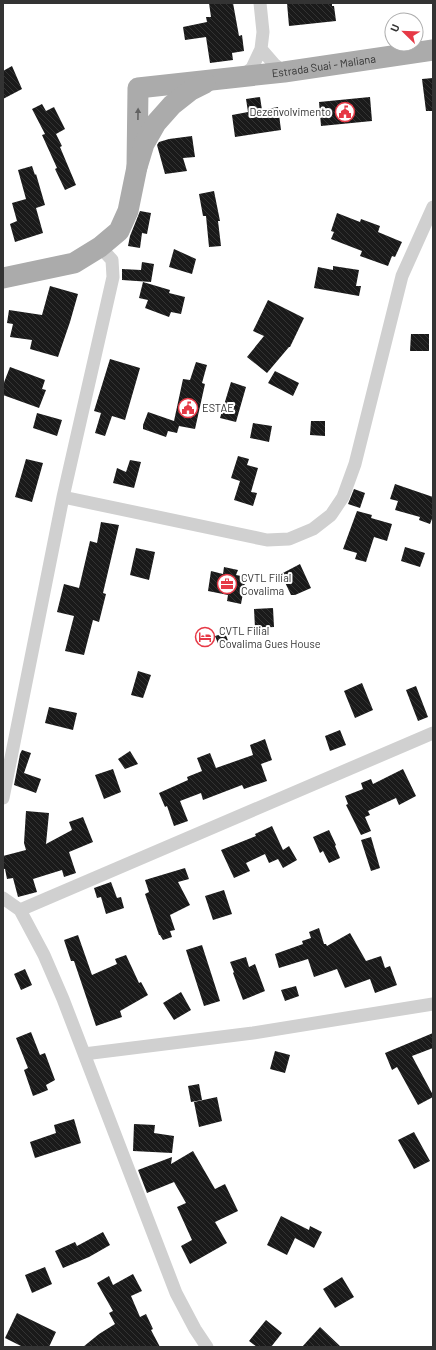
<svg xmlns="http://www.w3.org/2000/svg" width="436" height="1350" font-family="Barlow,sans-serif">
<defs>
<pattern id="building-back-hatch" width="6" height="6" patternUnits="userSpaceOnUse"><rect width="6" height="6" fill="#1a1a1a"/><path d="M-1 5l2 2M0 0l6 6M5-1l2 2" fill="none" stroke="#333"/></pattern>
</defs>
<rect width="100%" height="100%" fill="#fff"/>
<path fill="url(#building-back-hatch)" d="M209 3H233L239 36 242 35 244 51 232 53 233 60 210 63 206 37 185 40 183 27 207 22 206 17H211Z
M287 3H332V6H334L336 21 289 26Z
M12 66 22 89 3 99V71Z
M433 78V111H426L422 79Z
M260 97 262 110 278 107 281 130 235 137 232 115 248 112 246 99Z
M370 97 372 121 321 126 319 102Z
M42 104 46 111 54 107 65 129 56 134 62 146 60 147 76 185 65 190 55 169 57 168 42 135 45 134 32 109Z
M192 136 195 157 183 158 187 171 165 174 157 145 159 142 169 139Z
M32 166 35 175 36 174 45 205 36 208 43 233 15 242 10 224 17 221 12 203 26 199 18 170Z
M214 191 220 221H218L221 246 209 247 206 216H203L199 194Z
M140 211 151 213 147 234 142 233 140 248 128 246 130 236Z
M337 213 360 222 361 219 380 226 378 232 402 242 395 257 392 256 388 266 360 256 362 251 331 239 334 232 331 231Z
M174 249 196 259 192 274 169 267Z
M142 262 154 264 151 282 122 280V269L141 270Z
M333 266 359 270 356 286H361L359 296 314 288 318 267 333 270Z
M143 282 170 290 169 293 185 297 181 314 171 312 169 317 145 308 148 300 139 298Z
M50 286 78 294 70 322 58 357 30 349 32 340 10 337 13 324 7 323 9 310 42 315Z
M268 300 304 318 290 347H289L267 373 247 357 264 336 253 331Z
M411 334H429V351H410Z
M110 359 140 368 125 420 112 416 105 436 95 433 101 413 94 411Z
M196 362 207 365 202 383 205 384 195 429 179 426 177 433 168 431 166 437 143 429V425L148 412 174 421 183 379 190 380Z
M10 367 45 380 42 389 46 390 39 408 3 395V385Z
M275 371 299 383 293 396 268 383Z
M231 382 246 387 236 422 220 418Z
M37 413 62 420 57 436 33 428Z
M311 421H325V436L310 435Z
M253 423 272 426 269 442 250 438Z
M238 456 249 459 247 465 258 468 251 492 257 493 253 506 234 500 240 481 231 478Z
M26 459 43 463 32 502 15 497Z
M130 460 141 462 134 488 113 483 117 468 126 472Z
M395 484 433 497V516L430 524 419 520 420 517 395 510 398 501 390 499Z
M354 489 365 493 360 508 348 504Z
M357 511 372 515 371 518 392 524 387 541 374 537 366 562 355 559 357 553 343 549Z
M101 522 119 525 103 593 106 594 99 622 93 620 84 655 65 651 74 616 57 612 64 584 79 588 90 541 97 543Z
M405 547 425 553 420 567 401 561Z
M136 548 155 552 149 580 130 575Z
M300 564 311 588 295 595H291L281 574Z
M224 567 238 570 236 575 246 577 241 604 227 601 228 595 208 591 211 571 223 574Z
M273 608 274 627 255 628 254 609Z
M225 633 229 643 219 646 215 636Z
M138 671 151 675 143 698 131 695Z
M362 683 373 710 355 718 344 691Z
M416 686 428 717 418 721 406 690Z
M49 707 77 713 73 730 45 723Z
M340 730 346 745 330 751 325 736Z
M265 739 272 760 261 764 267 781 244 789 242 785 203 800 201 793 180 801 188 821 174 826 167 806 165 807 159 793 188 780 187 777 202 771 197 758 210 753 216 768 253 755 250 745Z
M22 750 31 753 24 773 41 779 36 793 14 785 20 754Z
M130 751 138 764 125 769 118 759Z
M113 769 121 792 104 799 95 775Z
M403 769 416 796 399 805 396 798 368 811 370 815 365 817 371 831 361 835 346 805 348 804 345 796 363 789 361 783 371 779 373 784Z
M26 811 49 813 46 844 72 830 69 822 83 817 93 842 69 852 76 873 64 877 62 870 33 879 37 892 18 897 13 878 7 879 5 869H3V856L26 850 24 843Z
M272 826 283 850 289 846 297 860 283 868 278 859 269 863 265 854 246 863 250 871 234 878 221 850 256 836 255 834Z
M329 830 336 845 335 846 340 858 329 863 323 851 320 853 313 837Z
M371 837 380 868 371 871 361 840Z
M185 868 189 879 178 882 190 905 170 915 175 930 170 931 172 937 163 940 160 935H159L145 894 149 892 145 880Z
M111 882 117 898 121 897 124 908 106 914 101 897 97 898 94 888Z
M224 890 232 914 213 920 205 896Z
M319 928 324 944H326L327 946 350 933 366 961 381 956 385 968 390 966 397 985 375 993 370 979 345 988 337 969 314 977 308 959 279 968 275 954 303 944 302 941 311 938 309 932Z
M78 935 92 975 117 964 115 959 126 955 139 983 141 982 148 995 120 1011 122 1017 96 1026 74 961H71L64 940Z
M202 945 220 1001 204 1006 186 950Z
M246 957 249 967 255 964 265 991 243 1000 233 973 234 972 230 962Z
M25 969 32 985 21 990 14 974Z
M296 986 299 996 285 1001 281 990Z
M181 992 191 1010 174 1020 163 1003Z
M31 1032 40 1055 45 1053 55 1080 46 1085 48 1090 33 1096 24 1070 28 1068 16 1038Z
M433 1033V1048L412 1056 433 1095V1097L418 1105 397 1067 392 1070 385 1053Z
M275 1051 290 1055 285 1073 270 1069Z
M199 1084 202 1100 191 1102 188 1086Z
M217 1097 222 1121 199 1127 194 1102Z
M74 1119 81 1143 35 1158 30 1142 56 1133 54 1125Z
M134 1124 155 1125 154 1133 174 1136 172 1153 133 1151Z
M414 1132 430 1161 414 1169 398 1140Z
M193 1151 215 1189 225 1184 238 1211 215 1222 227 1243 190 1264 181 1246 192 1240 177 1207 186 1203 174 1182 147 1193 138 1170 172 1157 171 1164Z
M281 1216 309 1230 310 1226 322 1232 314 1248 295 1238 287 1255 267 1245Z
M103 1232 110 1245 89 1257 63 1268 55 1251 75 1242 77 1246Z
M45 1267 52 1284 32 1293 25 1275Z
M133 1274 142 1291 131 1296 140 1317 146 1314 153 1329 151 1330 160 1347H83L99 1334 115 1324 109 1313 113 1311 97 1283 109 1276 113 1285Z
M342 1277 354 1297 335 1308 323 1289Z
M17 1313 56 1332 49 1347H23L5 1338Z
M266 1320 282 1333 271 1347H257L249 1341Z
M320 1327 341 1347H302Z"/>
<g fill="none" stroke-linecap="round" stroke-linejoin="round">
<path stroke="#d0d0d0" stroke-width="13" d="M261 49 274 64 284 72
M242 76 252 68 261 49 263 32 260 3
M63 497 267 540 289 539 313 529 331 515 343 497 355 464 402 276 433 207
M3 798 63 497 113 277 112 260 100 247
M3 898 20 910 44 955 63 999 176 1293 195 1329 207 1347
M20 910 433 733
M84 1054 253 1033 433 1004"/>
<g stroke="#ababab" stroke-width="21">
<path id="s1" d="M137 167 138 88 284 72 433 50"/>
<path d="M3 278 74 263 100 247 119 231 128 211 137 167 144 144 156 123 172 105 191 90 205 83"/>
</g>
</g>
<defs><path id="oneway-solid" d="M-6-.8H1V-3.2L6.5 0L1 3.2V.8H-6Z"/></defs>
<use fill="#636363" href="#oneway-solid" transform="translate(138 114) rotate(-89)"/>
<defs>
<symbol id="civic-ring" viewBox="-11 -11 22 22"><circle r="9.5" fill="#fff" stroke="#e63946" stroke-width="1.5"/><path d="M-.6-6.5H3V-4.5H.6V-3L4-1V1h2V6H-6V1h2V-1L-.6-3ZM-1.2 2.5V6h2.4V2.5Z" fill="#e63946"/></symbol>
<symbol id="office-ring" viewBox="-11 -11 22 22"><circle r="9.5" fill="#fff" stroke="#e63946" stroke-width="1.5"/><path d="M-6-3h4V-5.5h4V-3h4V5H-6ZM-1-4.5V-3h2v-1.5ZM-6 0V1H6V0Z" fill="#e63946"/></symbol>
<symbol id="hotel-ring" viewBox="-11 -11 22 22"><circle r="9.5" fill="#fff" stroke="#e63946" stroke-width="1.5"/><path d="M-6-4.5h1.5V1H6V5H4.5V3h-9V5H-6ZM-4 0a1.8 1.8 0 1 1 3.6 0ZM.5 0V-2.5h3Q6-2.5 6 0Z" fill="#e63946"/></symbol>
</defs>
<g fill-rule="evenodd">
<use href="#civic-ring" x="334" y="101" width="22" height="22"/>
<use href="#civic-ring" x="177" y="397" width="22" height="22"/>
<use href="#office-ring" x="216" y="573" width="22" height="22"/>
<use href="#hotel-ring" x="194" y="626" width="22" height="22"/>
</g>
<g text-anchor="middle" stroke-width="4" stroke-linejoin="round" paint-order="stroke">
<g font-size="11" fill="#333" stroke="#fff">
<text dy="4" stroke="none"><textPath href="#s1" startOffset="266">Estrada Suai - Maliana</textPath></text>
</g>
<g font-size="11" fill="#333" stroke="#fff" text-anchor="start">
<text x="331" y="116" text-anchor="end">Dezenvolvimento</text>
<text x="202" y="412">ESTAE</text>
<text x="241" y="582">CVTL Filial<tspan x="241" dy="13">Covalima</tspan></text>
<text x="219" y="635">CVTL Filial<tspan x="219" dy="13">Covalima Gues House</tspan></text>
</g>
</g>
<rect width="436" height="1350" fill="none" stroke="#333333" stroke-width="8"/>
<g transform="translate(404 32) rotate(293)"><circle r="19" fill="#ffffff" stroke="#adadad"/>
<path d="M0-3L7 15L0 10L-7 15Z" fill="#e63946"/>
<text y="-6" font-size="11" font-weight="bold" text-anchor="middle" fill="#333333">U</text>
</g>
</svg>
